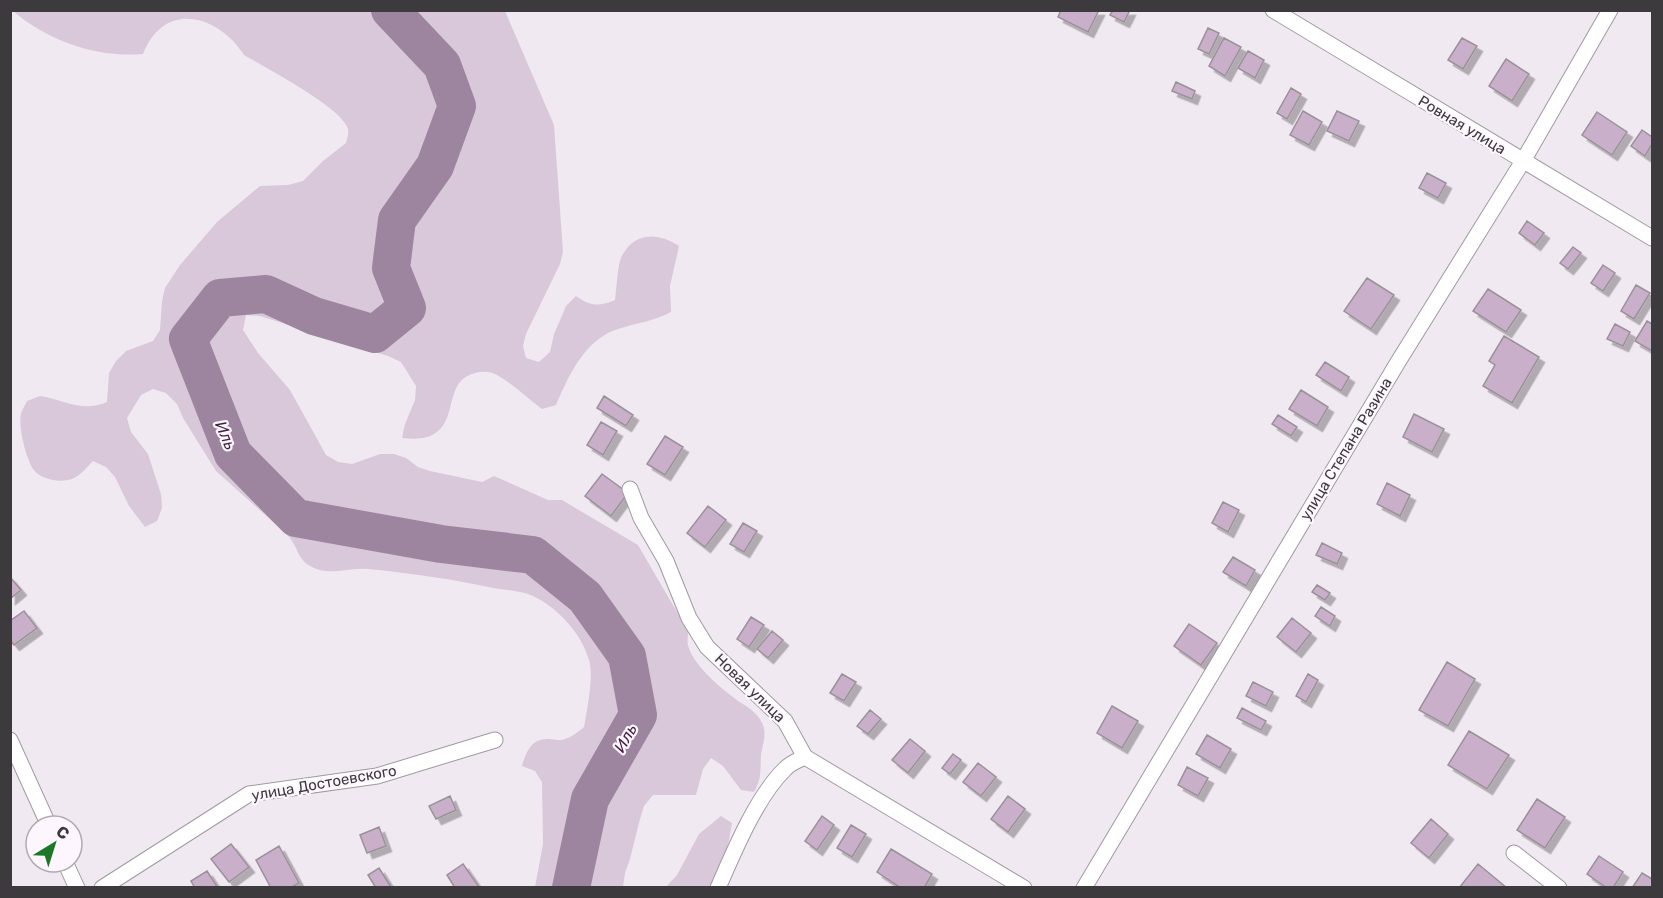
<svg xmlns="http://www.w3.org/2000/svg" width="1663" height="898" font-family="Rubik,sans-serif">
<defs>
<filter id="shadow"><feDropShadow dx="5.5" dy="5.5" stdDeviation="0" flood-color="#0004"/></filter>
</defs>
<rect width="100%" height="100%" fill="#f1e9f1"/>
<path fill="#d9c8da" d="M13 11H505L554 125 563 252 560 264 526 334 523 346 526 358 539 362 550 352 554 334 566 306 576 296C590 306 599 307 615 300 617 288 617 263 623 254 636 231 660 233 679 246L670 286 671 312C655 321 636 323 618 329 585 339 569 375 556 405L542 409C528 399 513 384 497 375 490 371 483 371 475 373 445 380 457 417 437 432 427 440 414 439 402 438L405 424 415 400 416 386 401 362 388 356 260 316 246 315 243 330 258 353 290 390 326 455 338 462 352 464 380 454H394L406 458 418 467 430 471 482 482 494 476 548 500H562L638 545 688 631C688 635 687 641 688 645 692 663 718 686 733 697 744 706 757 710 763 725 767 736 762 745 761 756 760 771 762 778 754 792L741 790 723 766 711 758 703 769 696 795H653L644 806 640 819 630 859 625 873 623 887H535L543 844 542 782 535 771 522 766C526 751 532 738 549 739 552 739 556 740 559 740 568 740 577 733 584 727 587 709 594 677 589 660 581 633 558 608 533 596 522 591 506 590 493 588 451 579 410 573 368 569 348 567 329 577 310 566 299 560 298 550 292 541 290 537 286 534 283 531L216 471 183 418 177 404 166 393 153 389 141 395 127 418 131 432 148 454 161 494 162 508 157 521 145 527 129 506 115 477 106 467 93 461C87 467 80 476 72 479 60 483 41 480 33 469 26 458 18 427 21 414 22 410 25 405 27 401L40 396C65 400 82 413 107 402L109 373 116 361 126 351 153 341 160 330 162 301 165 288 180 265 217 222 260 186 288 185 303 181 323 161 346 143C347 139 349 133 348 129 343 108 264 67 244 55 218 14 164 0 143 54 97 58 48 41 13 11Z
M721 816 732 823 727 851 713 887 665 888 677 875 699 834Z"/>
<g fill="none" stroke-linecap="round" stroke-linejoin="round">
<path stroke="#9e859f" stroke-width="38" d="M390 10 442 65 457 106 435 166 397 220 391 268 407 308 375 334 314 316 266 294 220 298 188 339 233 454 296 518 441 544 533 555 585 597 627 656 638 715 590 799 571 888"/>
</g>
<path fill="#caafcb" stroke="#999299" stroke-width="1.5" filter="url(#shadow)" d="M1061 10H1099L1088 32 1058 17Z
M1113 10H1130L1124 22 1110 15Z
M1208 28 1219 33 1209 54 1198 49Z
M1224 38 1241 47 1225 76 1209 66Z
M1462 38 1477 46 1463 69 1448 60Z
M1248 51 1264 60 1255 78 1238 68Z
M1506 59 1529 74 1512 101 1489 86Z
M1176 82 1195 91 1192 99 1172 91Z
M1291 88 1301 94 1287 119 1277 113Z
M1303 111 1322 122 1309 145 1290 135Z
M1337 111 1359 121 1349 141 1327 131Z
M1597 112 1627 132 1612 155 1582 135Z
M1642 130 1652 137V144L1645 156 1631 146Z
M1427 173 1446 183 1438 198 1419 188Z
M1527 221 1544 233 1535 245 1519 233Z
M1573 247 1581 253 1568 269 1560 263Z
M1603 265 1615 273 1603 291 1591 283Z
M1367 278 1394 295 1371 329 1344 311Z
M1636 285 1650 293 1634 319 1621 311Z
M1488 289 1521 310 1506 332 1473 311Z
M1647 321 1652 324V351L1635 341Z
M1615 324 1630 332 1623 346 1607 339Z
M1504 336 1539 357 1512 403 1483 386 1495 365 1489 361Z
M1325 362 1349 377 1341 391 1316 375Z
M1301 390 1328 407 1317 426 1289 409Z
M604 396 633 415 626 426 597 408Z
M1414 414 1444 429 1432 452 1403 437Z
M1278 415 1297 427 1291 436 1272 424Z
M601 422 617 431 603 455 587 445Z
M665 436 683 447 665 475 647 464Z
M602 474 628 493 611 516 585 496Z
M1387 483 1410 495 1400 516 1377 504Z
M1223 502 1239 510 1228 532 1212 523Z
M708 506 726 520 705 547 687 533Z
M743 523 757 531 744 552 730 544Z
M1322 543 1342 553 1337 564 1316 555Z
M1233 557 1255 570 1246 586 1223 572Z
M10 577 21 590 10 599Z
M1317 585 1330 593 1325 600 1312 592Z
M1321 607 1335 616 1330 626 1315 616Z
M24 611 37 628 14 645 10 640V621Z
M751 617 764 625 749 647 737 639Z
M1292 618 1311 633 1296 652 1277 637Z
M1189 624 1217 643 1201 665 1174 646Z
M772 631 783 640 768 658 757 649Z
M1447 662 1475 679 1448 726 1419 710Z
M842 674 856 682 844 701 830 693Z
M1308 674 1318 680 1306 702 1296 696Z
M1253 682 1273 692 1266 706 1246 696Z
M1112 706 1138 721 1122 748 1097 733Z
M1242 708 1266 721 1261 730 1237 718Z
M870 710 881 719 868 734 857 726Z
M1469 731 1509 755 1487 789 1448 765Z
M1207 735 1231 749 1220 768 1196 754Z
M910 739 925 751 908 773 892 760Z
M953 754 961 760 950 774 942 768Z
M978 763 996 777 981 796 963 782Z
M1187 767 1208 778 1198 796 1178 785Z
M450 796 456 810 436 819 429 806Z
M1008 796 1025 809 1008 832 991 819Z
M1537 799 1565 817 1545 848 1517 830Z
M822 816 834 825 817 850 805 841Z
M1431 819 1448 834 1429 858 1411 843Z
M851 825 866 834 852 857 837 848Z
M379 827 386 846 367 853 360 835Z
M231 844 249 867 229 882 211 859Z
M279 846 299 883 290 888H271L256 860Z
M891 849 932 874 924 888H901L877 872Z
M1599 856 1623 872 1613 888H1607L1587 874Z
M463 864 479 887 455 888 447 875Z
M1478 864 1507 888H1459Z
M379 868 391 887 389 888H376L368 875Z
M207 871 218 888H195L191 881Z
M1642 873 1652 879V888H1632Z"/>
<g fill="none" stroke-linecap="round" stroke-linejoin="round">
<defs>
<path id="street" d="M1273 10 1652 238
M630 489 641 518 666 561 689 618 707 647 785 721 805 757 1024 888
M10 740 49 826
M1514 853 1559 888
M65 862 77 888
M102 888 249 794 377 776 495 740
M718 888C734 851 757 796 785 769 790 763 799 760 805 757
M1084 888 1398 362 1523 161 1610 10"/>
</defs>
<use href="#street" stroke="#a199a1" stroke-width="17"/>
<use href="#street" stroke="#fff" stroke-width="15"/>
</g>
<g text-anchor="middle" stroke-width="4.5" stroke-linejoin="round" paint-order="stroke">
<g font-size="15" fill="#3d3a3d" stroke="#fef6fe">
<text transform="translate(1462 125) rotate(31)" y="5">Ровная улица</text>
<text transform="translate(1346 449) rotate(-59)" y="5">улица Степана Разина</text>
<text transform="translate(750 688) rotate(44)" y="5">Новая улица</text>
<text transform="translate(324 783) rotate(-10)" y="5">улица Достоевского</text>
</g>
<g font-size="16" font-style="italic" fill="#411e43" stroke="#fef6fe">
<text transform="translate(226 435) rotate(67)" y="6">Иль</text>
<text transform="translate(625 738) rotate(-60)" y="6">Иль</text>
</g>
</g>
<rect width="1663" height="898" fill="none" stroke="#3d3a3d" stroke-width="24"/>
<g transform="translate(54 844) rotate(38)"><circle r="28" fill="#fef6fe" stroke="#b1abb1" stroke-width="1.5"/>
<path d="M0-4.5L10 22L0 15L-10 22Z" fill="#1a7827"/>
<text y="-9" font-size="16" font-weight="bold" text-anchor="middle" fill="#3d3a3d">С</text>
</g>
</svg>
